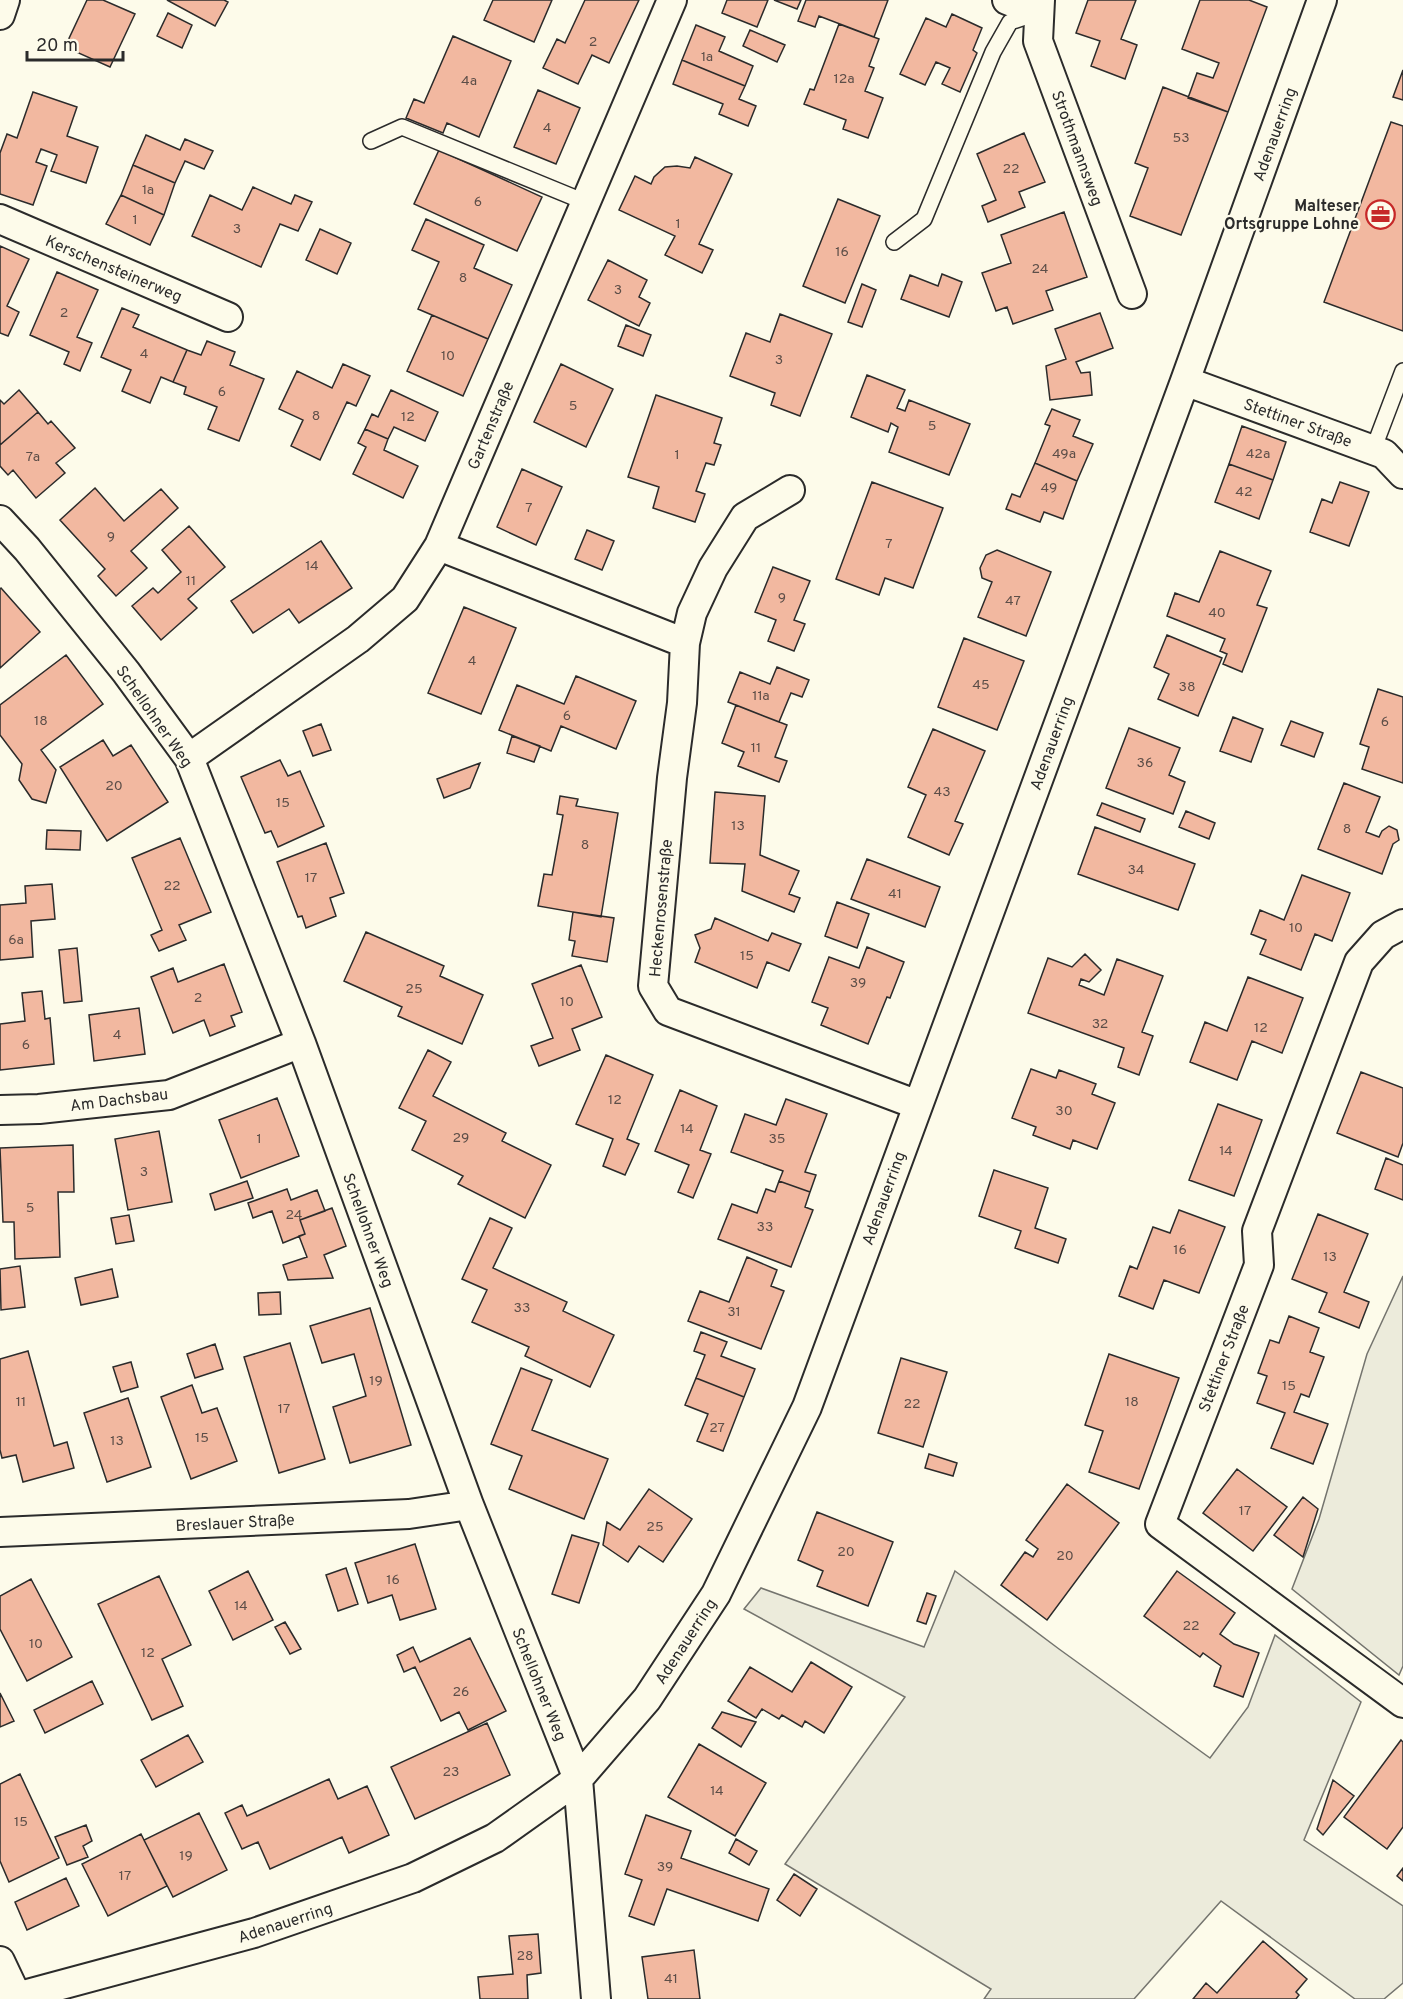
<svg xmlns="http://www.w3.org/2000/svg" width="1403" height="1999" font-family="Overpass,sans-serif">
<rect width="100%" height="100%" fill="#fdfbea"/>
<path fill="#ecebdb" stroke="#74746e" stroke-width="1.5" d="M1403 1276V1666L1399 1675 1292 1589 1319 1519 1367 1354Z
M955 1571 1059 1649 1210 1758 1248 1707 1275 1635 1361 1702 1304 1840 1403 1906V1983L1384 1999H1355L1221 1901 1134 1999H984L991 1989 785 1864 905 1697 744 1609 761 1588 924 1647Z"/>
<path fill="#f2b8a0" stroke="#2b2b2b" stroke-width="1.5" d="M87 0H103L135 14 110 67 65 47Z
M167 0H224L228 2 215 26Z
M493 0H552L534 42 484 20Z
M585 0H639L609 63 592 55 578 84 543 68 557 39 565 43Z
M727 0H768L757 27 722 13Z
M774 0H801L797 9Z
M806 0H888L874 37 819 16 815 27 798 21Z
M1088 0H1136L1121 39 1137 45 1125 79 1091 66 1100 41 1076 33Z
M1200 0H1249L1267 7 1228 112 1188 98 1197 73 1213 78 1219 63 1182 49Z
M168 13 192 25 182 48 157 36Z
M952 14 982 28 973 50 977 53 960 92 942 84 950 68 936 62 925 85 900 74 926 18 946 27Z
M839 24 879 39 869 66 874 68 865 91 883 98 868 138 843 129 846 120 804 104 810 89 814 90Z
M696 25 725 37 719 51 753 66 745 86 682 60Z
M750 30 785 45 777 62 743 46Z
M453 36 511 61 479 137 447 123 443 133 406 118 414 99 424 103Z
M682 60 745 86 739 99 756 106 748 126 719 114 723 104 673 84Z
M1403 70V100L1393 97Z
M1163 87 1228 112 1181 235 1130 216 1148 168 1135 163Z
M538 90 580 108 556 164 514 147Z
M33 92 77 107 67 136 98 147 86 183 51 171 57 155 41 149 36 162 47 166 33 205 0 194V153L7 134 17 138Z
M1391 122 1403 126V331L1324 302Z
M1024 133 1045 182 1019 192 1025 207 988 222 982 206 996 200 977 154Z
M146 135 180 150 185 139 213 151 204 169 185 161 175 183 133 165Z
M439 150 542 197 517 251 414 204Z
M695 157 732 174 699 244 713 250 702 273 665 255 675 236 619 210 635 176 651 184 654 177 665 167 677 166 690 168Z
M133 165 175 183 164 215 121 195Z
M253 187 291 204 295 195 312 202 298 231 280 224 261 267 192 236 210 195 242 210Z
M121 195 164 215 150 245 106 224Z
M838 199 880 216 845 303 803 286Z
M1064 212 1087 277 1046 291 1053 310 1013 324 1007 307 996 311 982 273 1011 263 1001 235Z
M426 219 484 245 474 268 512 285 488 339 418 309 439 262 412 250Z
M320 229 351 243 337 274 306 260Z
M0 246 29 259 7 306 19 312 8 336 0 333Z
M608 260 647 280 639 297 650 303 639 326 588 300Z
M57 272 98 290 77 337 92 343 80 371 64 364 69 352 30 335Z
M942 274 962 282 949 317 901 299 910 275 938 286Z
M862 284 876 290 862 327 848 322Z
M122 308 139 315 133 327 187 350 173 382 161 377 150 403 122 391 131 370 101 357Z
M1100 313 1113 348 1076 362 1081 373 1090 372 1092 395 1050 400 1046 366 1066 359 1055 329Z
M780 314 832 334 800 416 771 405 775 393 730 376 746 333 770 342Z
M432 315 488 339 463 396 407 371Z
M626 325 651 335 643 356 618 346Z
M207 341 235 352 230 365 264 379 239 441 208 429 217 407 184 394 186 387 173 382 187 350 201 355Z
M343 364 370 376 356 406 347 402 320 460 291 446 303 420 279 409 297 371 332 388Z
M561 364 613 389 586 447 534 422Z
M867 375 905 390 897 408 905 411 909 400 970 424 949 475 889 452 898 427 891 423 888 432 851 417Z
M19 390 38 412 0 445V400L4 404Z
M391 390 438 412 425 441 394 427 388 439 365 429 372 414 378 417Z
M656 395 722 418 714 443 721 445 714 465 706 463 696 491 705 494 695 522 653 508 659 487 628 477Z
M1052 409 1080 420 1073 436 1093 444 1077 481 1035 463 1050 426 1045 424Z
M38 412 48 424 51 421 75 448 56 463 65 473 36 498 13 470 8 475 0 466V445Z
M1242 426 1286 442 1273 480 1229 464Z
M365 429 388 439 384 450 418 466 403 498 353 474 366 447 358 443Z
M1035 463 1077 481 1063 519 1044 512 1040 522 1006 509 1012 494 1020 497Z
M1229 464 1273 480 1259 519 1215 502Z
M522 469 562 487 536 545 497 527Z
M872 482 943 508 913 588 885 578 879 595 836 579Z
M1340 482 1369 492 1349 546 1310 532 1322 499 1332 503Z
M95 488 124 521 161 489 178 508 131 551 147 568 116 596 98 576 105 569 60 520Z
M189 526 225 567 188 599 197 608 161 640 132 606 153 588 158 593 181 572 162 550Z
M587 530 614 541 602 570 575 559Z
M321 541 352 588 299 623 289 609 253 633 231 601Z
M997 550 1051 572 1026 636 978 617 992 582 982 578 980 568 986 555Z
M1220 551 1271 571 1257 605 1267 608 1242 672 1223 664 1227 654 1220 651 1225 639 1167 616 1175 593 1199 602Z
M773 567 810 581 794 620 805 624 794 651 768 641 776 620 755 612Z
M1 588 40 632 0 668V589Z
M464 607 516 628 481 714 428 693Z
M1167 635 1222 658 1198 716 1158 699 1169 674 1154 667Z
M964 638 1024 661 997 730 938 707Z
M66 655 103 704 41 750 56 770 46 803 32 799 19 780 22 764 0 735V705Z
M777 667 809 680 802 697 791 693 779 722 728 702 740 672 770 684Z
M576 676 636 701 616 749 561 726 551 751 499 730 517 685 564 704Z
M1378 689 1403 697V783L1362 769 1369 747 1360 744Z
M736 705 787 725 775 757 787 761 779 782 738 766 744 752 722 743Z
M1233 717 1263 729 1251 762 1220 751Z
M1291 721 1323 733 1314 757 1281 745Z
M321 724 331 750 313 756 303 731Z
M1129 728 1180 748 1169 775 1185 782 1173 814 1106 788Z
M933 729 985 751 955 821 963 824 949 855 908 837 926 795 908 787Z
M512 736 540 746 534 762 507 753Z
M103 740 113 756 131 745 168 802 107 841 60 767Z
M280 760 288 776 300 771 324 826 278 847 271 831 265 833 241 777Z
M480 763 470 788 444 798 437 779Z
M1344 783 1380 797 1366 832 1379 837 1382 831 1389 826 1397 830 1399 840 1393 844 1382 874 1318 849Z
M715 792 765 796 760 855 799 871 789 894 800 898 794 912 742 891 745 864 710 863Z
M560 796 578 799 576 806 618 813 601 917 538 906 544 874 552 875 563 815 557 814Z
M1102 803 1145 819 1140 832 1097 815Z
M1186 811 1215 823 1209 839 1179 827Z
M1095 827 1195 864 1178 910 1078 874Z
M47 830 81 831 80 850 46 849Z
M180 838 211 912 179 925 186 940 159 951 151 935 162 930 132 858Z
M326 843 344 893 330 898 336 916 306 928 302 916 298 917 277 862Z
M867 859 940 887 925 927 851 899Z
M1302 875 1350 893 1332 941 1315 934 1301 970 1260 954 1266 940 1251 934 1260 910 1284 920Z
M52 884 55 919 31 921 33 957 0 960V905L26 903 25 886Z
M837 902 869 914 857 948 825 936Z
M573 912 614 918 607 962 572 956 575 941 569 940Z
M715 918 768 941 772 933 801 944 789 971 767 962 757 988 695 962 700 948 695 935 711 929Z
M366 932 444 966 440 976 483 995 462 1044 398 1016 402 1007 344 981Z
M867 947 904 962 890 998 887 997 868 1044 821 1025 828 1008 812 1002 829 957 859 968Z
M77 948 82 1001 64 1003 59 950Z
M1085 954 1101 970 1089 982 1081 979 1079 985 1104 995 1117 959 1163 976 1142 1032 1153 1036 1139 1075 1118 1067 1124 1048 1028 1013 1048 958 1072 967Z
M224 964 242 1012 231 1016 235 1026 210 1036 204 1020 173 1033 151 977 173 968 178 982Z
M581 965 602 1017 572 1029 580 1050 539 1066 531 1046 553 1038 532 984Z
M1248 977 1303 998 1282 1053 1252 1041 1237 1080 1190 1062 1205 1022 1227 1031Z
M42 991 45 1019 50 1018 54 1064 0 1070V1024L25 1021 22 993Z
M139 1008 145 1054 94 1061 89 1015Z
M428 1050 451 1062 433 1096 506 1133 502 1141 551 1165 525 1218 458 1184 463 1176 412 1150 426 1121 399 1108Z
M606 1055 653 1075 627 1139 639 1144 625 1175 603 1166 613 1139 576 1124Z
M1031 1069 1056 1078 1059 1070 1096 1084 1092 1094 1115 1103 1097 1149 1073 1140 1070 1149 1033 1135 1036 1127 1012 1118Z
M1361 1072 1403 1088V1143L1398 1157 1337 1133Z
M680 1090 717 1106 700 1150 711 1154 693 1198 678 1192 689 1165 655 1151Z
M277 1098 299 1156 241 1178 219 1120Z
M786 1099 827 1114 805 1172 816 1175 810 1192 779 1181 783 1171 731 1152 745 1114 776 1125Z
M1218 1104 1262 1120 1234 1196 1189 1180Z
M159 1131 172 1202 128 1210 115 1139Z
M73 1145 74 1192H58L60 1257 15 1259 14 1222H3L0 1148Z
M1386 1158 1403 1165V1200L1375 1189Z
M994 1170 1048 1188 1035 1228 1066 1239 1058 1263 1015 1248 1021 1231 979 1216Z
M247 1181 253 1198 215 1210 210 1194Z
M779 1181 810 1192 805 1207 813 1210 791 1267 718 1239 732 1204 757 1213 766 1189 775 1192Z
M287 1189 291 1200 317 1190 325 1211 300 1220 305 1234 283 1243 272 1211 253 1218 248 1203Z
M332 1208 346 1246 324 1255 333 1278 288 1280 283 1265 307 1257 299 1236 305 1234 300 1220Z
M1179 1210 1225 1227 1199 1293 1164 1280 1153 1309 1119 1296 1130 1266 1137 1269 1153 1227 1170 1233Z
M1318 1214 1368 1234 1344 1292 1369 1302 1359 1328 1319 1312 1327 1293 1292 1279Z
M129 1215 134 1241 116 1244 111 1218Z
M490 1218 512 1228 493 1268 567 1302 563 1311 614 1335 590 1387 525 1356 529 1347 472 1322 487 1290 462 1279Z
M747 1257 777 1270 771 1286 784 1291 761 1349 688 1321 700 1291 729 1302Z
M20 1266 25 1307 1 1310 0 1269Z
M112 1269 118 1297 81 1305 75 1278Z
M280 1292 281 1314 259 1315 258 1293Z
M370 1308 411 1445 350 1463 333 1407 366 1396 354 1354 322 1363 310 1326Z
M1289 1316 1319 1328 1310 1352 1324 1357 1309 1397 1301 1394 1294 1412 1328 1424 1313 1464 1271 1448 1285 1413 1257 1403 1267 1376 1258 1373 1270 1340 1279 1343Z
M701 1332 727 1342 721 1356 755 1369 744 1397 696 1378 705 1355 694 1351Z
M290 1343 325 1459 279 1473 244 1357Z
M215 1344 223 1369 195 1378 187 1354Z
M28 1351 54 1446 67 1442 74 1468 23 1482 16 1455 2 1458 0 1450V1359Z
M1109 1354 1179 1378 1139 1489 1089 1472 1103 1431 1085 1425Z
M901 1358 947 1372 923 1447 878 1433Z
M131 1362 138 1387 121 1392 113 1367Z
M521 1368 552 1380 532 1430 608 1459 584 1519 509 1489 522 1456 491 1444Z
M696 1378 744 1397 723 1451 697 1441 708 1414 685 1405Z
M192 1385 202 1413 217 1408 237 1461 191 1479 161 1397Z
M128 1398 151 1467 107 1482 84 1413Z
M929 1454 957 1463 953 1476 925 1468Z
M1237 1469 1287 1507 1253 1551 1203 1513Z
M1067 1484 1119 1523 1047 1620 1001 1585 1025 1552 1033 1557 1038 1549 1026 1540Z
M649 1489 692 1519 663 1562 639 1546 628 1562 603 1545 607 1522 620 1530Z
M1303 1497 1318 1509 1303 1557 1274 1535Z
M817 1512 893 1542 868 1606 817 1586 823 1571 798 1560Z
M572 1535 599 1543 579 1603 552 1594Z
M415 1544 436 1609 400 1620 392 1595 368 1603 355 1563Z
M346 1568 358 1604 338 1611 326 1575Z
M248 1571 273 1620 233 1640 209 1591Z
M1177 1571 1235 1613 1220 1634 1234 1644 1259 1653 1243 1697 1214 1686 1221 1666 1203 1653 1200 1657 1144 1616Z
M159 1576 191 1645 162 1659 183 1706 152 1720 98 1604Z
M31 1579 72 1657 27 1681 0 1629V1596Z
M927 1593 936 1596 926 1624 917 1621Z
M285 1622 301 1649 290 1654 275 1627Z
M470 1638 506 1711 468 1730 459 1712 441 1721 415 1667 404 1672 397 1655 413 1647 420 1662Z
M811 1662 852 1687 824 1733 805 1721 802 1727 782 1715 779 1719 762 1709 756 1718 728 1701 750 1667 792 1692Z
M92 1681 103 1704 45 1733 34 1710Z
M0 1693 14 1721 0 1727Z
M722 1712 756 1722 741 1747 712 1728Z
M487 1723 510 1775 415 1819 391 1767Z
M188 1735 203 1762 156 1787 141 1760Z
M1401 1740 1403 1742V1827L1387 1849 1344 1817Z
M699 1744 766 1783 735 1836 668 1797Z
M20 1774 59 1858 9 1882 0 1861V1784Z
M329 1779 338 1799 367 1786 389 1835 349 1853 342 1837 270 1869 258 1842 242 1849 225 1813 242 1805 247 1816Z
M1333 1780 1354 1796 1323 1835 1317 1829Z
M199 1813 227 1870 173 1897 144 1840Z
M646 1815 691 1831 681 1858 769 1889 758 1921 667 1889 654 1925 629 1916 642 1880 625 1874Z
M86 1825 92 1841 83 1846 88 1857 67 1865 55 1837Z
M141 1834 167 1886 108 1916 82 1864Z
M736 1839 757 1851 749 1865 729 1853Z
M1403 1868V1881L1397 1876Z
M794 1874 817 1889 800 1916 777 1900Z
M66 1878 79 1906 27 1930 15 1902Z
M538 1934 541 1973 527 1975 528 1999H480L478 1977 513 1974 509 1936Z
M1263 1941 1307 1979 1296 1992 1299 1995 1296 1999H1193L1206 1983 1217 1993Z
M694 1950 700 1999H648L642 1957Z"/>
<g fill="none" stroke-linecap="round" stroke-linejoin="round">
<defs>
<path id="service" d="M371 141 402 127 585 202
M894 242 924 219 993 52 1010 22 1037 13
M1373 450 1403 371"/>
<path id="minor" d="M1007 0 1039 13
M1040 0 1038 41 1132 294
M0 15 5 0
M0 219 228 317
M1185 381 1384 454 1403 474
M0 520 27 549 126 672 189 758 301 1043 469 1505 578 1779 596 1999
M439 546 685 643 682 703 672 778 653 986 668 1011 918 1105
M685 643 692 613 713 568 745 517 790 490
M189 758 358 639 405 599 439 546 672 0
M1403 924 1383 935 1359 962 1257 1231 1259 1265 1160 1524 1403 1703
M0 1110 39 1109 169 1095 301 1043
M0 1532 409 1514 469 1505
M0 1961 18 1999
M9 1999 254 1933 413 1878 495 1838 578 1779 647 1699 716 1594 807 1407 1185 381 1322 0"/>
</defs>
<use href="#service" stroke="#2b2b2b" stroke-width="18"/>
<use href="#minor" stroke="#2b2b2b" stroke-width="32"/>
<use href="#service" stroke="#fdfbea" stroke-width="15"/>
<use href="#minor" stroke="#fdfbea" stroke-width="28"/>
</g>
<defs>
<symbol id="office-ring" viewBox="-11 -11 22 22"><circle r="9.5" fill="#fdfbea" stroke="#c62828" stroke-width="1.5"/><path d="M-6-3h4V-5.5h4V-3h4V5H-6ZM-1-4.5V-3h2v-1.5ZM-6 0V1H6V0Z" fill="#c62828"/></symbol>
</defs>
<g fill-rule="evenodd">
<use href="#office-ring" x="1364" y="198" width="33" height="33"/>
</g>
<g text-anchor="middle" stroke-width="4.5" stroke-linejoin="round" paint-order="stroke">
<g font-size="14" fill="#5d4e48">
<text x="593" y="46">2</text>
<text x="707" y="61">1a</text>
<text x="844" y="83">12a</text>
<text x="469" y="85">4a</text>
<text x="547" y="132">4</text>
<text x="1181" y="142">53</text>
<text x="1011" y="173">22</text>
<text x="148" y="194">1a</text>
<text x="478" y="206">6</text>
<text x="135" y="224">1</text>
<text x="678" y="228">1</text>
<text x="237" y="233">3</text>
<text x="842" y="256">16</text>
<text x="1040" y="273">24</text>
<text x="463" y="282">8</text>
<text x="618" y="294">3</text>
<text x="64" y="317">2</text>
<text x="144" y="358">4</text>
<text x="448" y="360">10</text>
<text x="779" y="364">3</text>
<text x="222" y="396">6</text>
<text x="573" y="410">5</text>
<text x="316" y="420">8</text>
<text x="408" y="421">12</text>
<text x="932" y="430">5</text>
<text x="1064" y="458">49a</text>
<text x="1258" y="458">42a</text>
<text x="677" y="459">1</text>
<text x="33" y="461">7a</text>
<text x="1049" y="492">49</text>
<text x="1244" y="496">42</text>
<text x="529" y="512">7</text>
<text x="111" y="541">9</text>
<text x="889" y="548">7</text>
<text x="312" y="570">14</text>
<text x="191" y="585">11</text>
<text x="782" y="602">9</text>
<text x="1013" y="605">47</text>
<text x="1217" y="617">40</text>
<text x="472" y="665">4</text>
<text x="981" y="689">45</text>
<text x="1187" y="691">38</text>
<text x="761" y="700">11a</text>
<text x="567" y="720">6</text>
<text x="41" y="725">18</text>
<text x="1385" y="726">6</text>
<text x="756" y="752">11</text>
<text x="1145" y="767">36</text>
<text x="114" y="790">20</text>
<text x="942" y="796">43</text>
<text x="283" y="807">15</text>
<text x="738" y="830">13</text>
<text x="1347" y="833">8</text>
<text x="585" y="849">8</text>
<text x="1136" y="874">34</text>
<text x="311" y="882">17</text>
<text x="172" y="890">22</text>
<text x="895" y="898">41</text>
<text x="1296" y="932">10</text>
<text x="16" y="944">6a</text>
<text x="747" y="960">15</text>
<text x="858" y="987">39</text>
<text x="414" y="993">25</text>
<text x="198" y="1002">2</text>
<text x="567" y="1006">10</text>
<text x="1100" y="1028">32</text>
<text x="1261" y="1032">12</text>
<text x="117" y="1039">4</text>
<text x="26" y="1049">6</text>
<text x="615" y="1104">12</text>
<text x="1064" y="1115">30</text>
<text x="687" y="1133">14</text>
<text x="461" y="1142">29</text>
<text x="259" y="1143">1</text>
<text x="777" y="1143">35</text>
<text x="1226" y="1155">14</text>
<text x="144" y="1176">3</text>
<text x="30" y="1212">5</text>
<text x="294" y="1219">24</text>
<text x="765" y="1231">33</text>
<text x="1180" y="1254">16</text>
<text x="1330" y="1261">13</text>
<text x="522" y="1312">33</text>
<text x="734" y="1316">31</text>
<text x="376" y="1385">19</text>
<text x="1289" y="1390">15</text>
<text x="21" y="1406">11</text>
<text x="1132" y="1406">18</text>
<text x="912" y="1408">22</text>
<text x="284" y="1413">17</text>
<text x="717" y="1432">27</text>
<text x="202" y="1442">15</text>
<text x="117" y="1445">13</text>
<text x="1245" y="1515">17</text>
<text x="655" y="1531">25</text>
<text x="846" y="1556">20</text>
<text x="1065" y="1560">20</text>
<text x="393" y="1584">16</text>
<text x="241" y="1610">14</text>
<text x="1191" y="1630">22</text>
<text x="36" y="1648">10</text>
<text x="148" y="1657">12</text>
<text x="461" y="1696">26</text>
<text x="451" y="1776">23</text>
<text x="717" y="1795">14</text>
<text x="21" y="1826">15</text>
<text x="186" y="1860">19</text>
<text x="665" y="1871">39</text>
<text x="125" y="1880">17</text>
<text x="525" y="1960">28</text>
<text x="671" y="1983">41</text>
</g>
<g font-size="16" fill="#2b2b2b" stroke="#fdfbea">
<text transform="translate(1274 134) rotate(-70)" y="6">Adenauerring</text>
<text transform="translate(1078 148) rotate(70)" y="6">Strothmannsweg</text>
<text transform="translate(114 268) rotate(23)" y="6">Kerschensteinerweg</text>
<text transform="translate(1298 422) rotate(20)" y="6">Stettiner Straße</text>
<text transform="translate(490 425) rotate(-67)" y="6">Gartenstraße</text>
<text transform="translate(155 716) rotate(55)" y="6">Schellohner Weg</text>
<text transform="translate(1051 743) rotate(-70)" y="6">Adenauerring</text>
<text transform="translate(660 908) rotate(-85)" y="6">Heckenrosenstraße</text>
<text transform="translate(119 1099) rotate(-7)" y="6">Am Dachsbau</text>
<text transform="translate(883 1198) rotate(-70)" y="6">Adenauerring</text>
<text transform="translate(369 1230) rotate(70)" y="6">Schellohner Weg</text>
<text transform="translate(1223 1358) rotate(-69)" y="6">Stettiner Straße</text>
<text transform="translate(235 1522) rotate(-3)" y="6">Breslauer Straße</text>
<text transform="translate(685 1641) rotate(-57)" y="6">Adenauerring</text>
<text transform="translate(540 1684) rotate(68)" y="6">Schellohner Weg</text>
<text transform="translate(285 1922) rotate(-18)" y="6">Adenauerring</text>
</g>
<g font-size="16" font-weight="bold" fill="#2b2b2b" stroke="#fdfbea" text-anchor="end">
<text x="1359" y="211">Malteser<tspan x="1359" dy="18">Ortsgruppe Lohne</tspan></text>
</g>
</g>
<path d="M27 51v9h96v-9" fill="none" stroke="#2b2b2b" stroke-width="3"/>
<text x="36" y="51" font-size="18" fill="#2b2b2b" stroke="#fdfbea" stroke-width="4.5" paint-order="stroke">20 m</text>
</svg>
